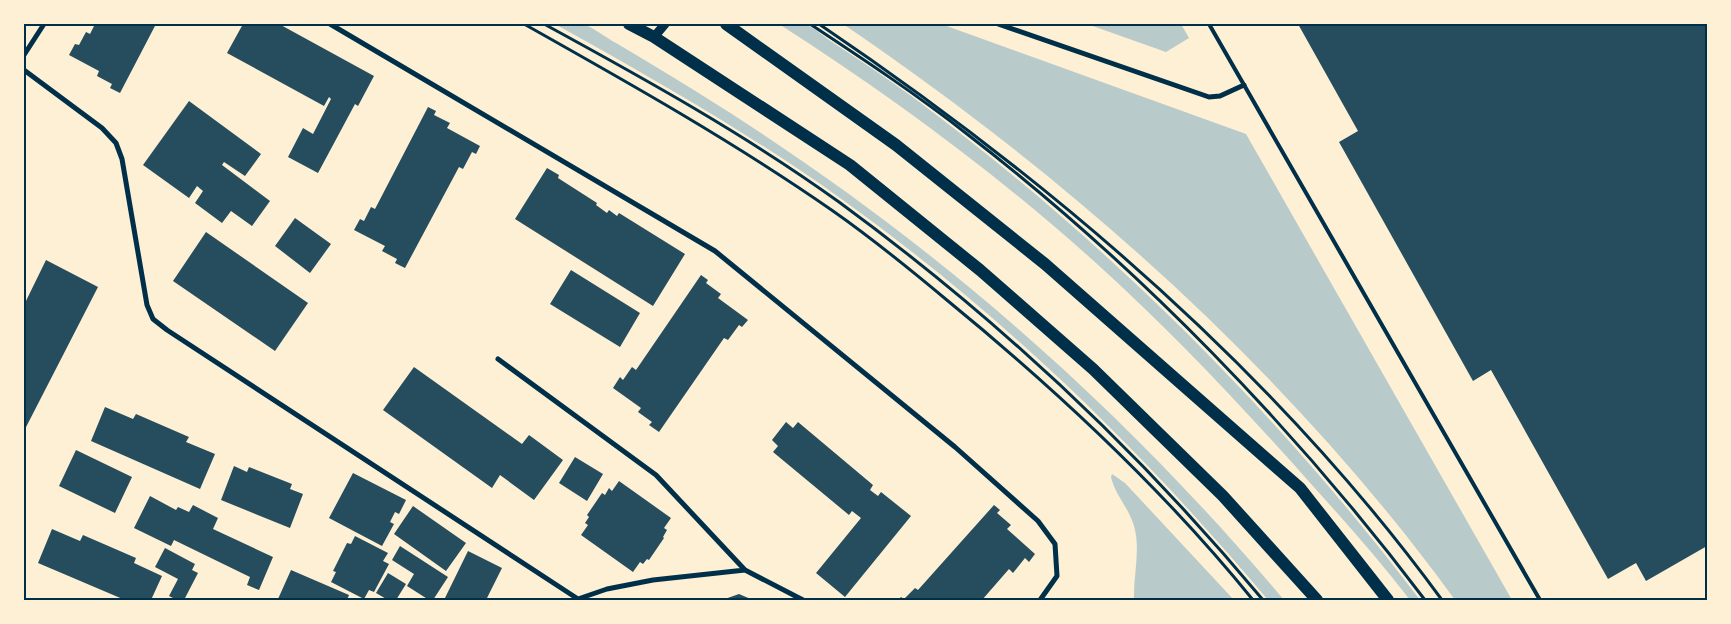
<svg xmlns="http://www.w3.org/2000/svg" width="1731" height="624" font-family="Lora,serif">
<rect width="100%" height="100%" fill="#fdf0d5"/>
<path fill="#b9caca" d="M555 24C563 24 575 22 583 24 594 28 605 37 616 43 643 59 670 75 697 92 922 232 1113 397 1284 600H1268C1142 450 1000 312 840 198 749 133 652 78 555 24Z
M779 24C787 24 798 22 805 24 815 28 825 38 835 44 861 61 888 79 914 98 1105 240 1276 410 1420 600H1410C1377 557 1340 516 1304 476 1238 402 1169 329 1096 263 997 174 890 95 779 24Z
M843 24H941L1246 134 1512 600H1455C1290 373 1074 181 843 24Z
M1087 24H1181L1189 38 1166 52Z
M1112 474 1125 483 1234 600H1134C1133 576 1141 550 1134 526 1129 508 1115 495 1111 477Z"/>
<path fill="#264d5e" d="M95 24H156L120 93 110 88 112 84 97 76 99 71 69 55 75 44 79 45 86 32 90 34Z
M243 24H279L374 76 358 106 355 104 318 173 288 157 303 128 313 134 331 99 329 97 324 106 227 53Z
M1298 24H1707V546L1646 581 1636 563 1608 579 1491 370 1473 381 1339 142 1358 131Z
M189 101 261 154 245 176 224 162 222 165 270 201 252 226 231 211 222 223 195 203 203 191 197 186 189 198 143 165Z
M428 107 436 111 434 115 450 123 447 128 480 146 476 154 472 152 463 169 459 167 405 268 395 263 397 259 382 251 385 246 354 230 360 219 364 221 371 207 375 209Z
M547 168 559 175 558 178 597 203 596 205 607 213 609 210 617 216 619 213 685 254 653 306 515 219Z
M295 218 331 244 310 273 275 246Z
M206 232 308 303 275 351 173 281Z
M46 260 98 287 24 431V305Z
M571 270 640 313 620 347 550 304Z
M701 275 708 280 706 283 721 294 718 298 748 320 742 327 739 325 728 340 724 338 659 432 649 425 652 422 638 412 641 408 613 388 620 377 623 380 632 367 636 370Z
M414 367 522 444 529 435 563 460 534 500 500 475 492 488 383 410Z
M105 407 133 419 136 414 189 437 186 442 215 454 200 489 91 441Z
M786 422 793 428 798 422 873 485 870 490 878 496 881 492 911 516 845 597 816 573 861 518 852 511 849 515 773 452 778 446 772 440Z
M76 450 132 477 115 513 59 486Z
M575 457 603 474 587 501 559 483Z
M234 466 247 472 249 467 292 484 290 489 303 494 290 528 221 500Z
M353 473 406 500 399 514 395 512 390 522 394 524 382 546 329 518Z
M619 481 671 518 664 528 667 530 663 537 664 538 649 560 647 559 643 564 640 562 633 572 581 535 588 525 585 523 589 517 587 515 602 493 605 495 609 488 612 491Z
M150 496 176 510 178 507 189 512 193 505 218 518 213 529 273 557 259 590 247 585 250 577 174 540 171 546 134 528Z
M994 505 1000 510 997 513 1011 525 1007 529 1035 554 1029 562 1025 558 1013 573 1009 569 982 600H898L901 597 904 599 915 588 918 590Z
M413 506 466 543 446 571 394 534Z
M52 529 80 541 83 535 136 558 134 563 162 576 151 600H125L38 563Z
M355 536 388 553 383 561 389 564 374 592 369 590 364 599 331 582 336 572 333 571 347 543 351 544Z
M400 546 448 577 433 600H429L407 586 414 574 392 560Z
M165 548 195 564 192 570 198 573 184 600H177L169 596 178 579 155 567Z
M468 551 502 568 487 598 491 600H444Z
M291 570 349 595 347 600 278 599Z
M388 573 406 584 396 600H388L376 593Z
M739 594 753 600H722Z"/>
<g fill="none" stroke-linecap="round" stroke-linejoin="round">
<path stroke="#003049" stroke-width="3" d="M524 24C629 83 734 142 833 211 873 239 911 270 948 301 1058 391 1164 490 1253 600
M544 24C645 79 746 135 839 202 996 317 1139 451 1263 600
M810 24C863 59 916 94 967 134 1138 266 1295 428 1425 600
M819 24C1053 182 1274 370 1442 600"/>
<path stroke="#003049" stroke-width="4" d="M1209 24 1540 600"/>
<path stroke="#003049" stroke-width="5" d="M330 24 715 251 955 447 1038 521 1055 544 1057 576 1040 600
M998 24 1209 97 1220 96 1244 85
M24 55 44 24
M24 70 102 128 116 143 122 159 147 305 153 319 167 330 578 599 607 589 653 580 745 570 803 600
M498 359 656 475 745 570"/>
<path stroke="#003049" stroke-width="9" d="M654 37 665 24"/>
<path stroke="#003049" stroke-width="12" d="M629 24 654 37 850 165 980 270 1093 369 1223 496 1317 600
M726 24 896 145 1045 264 1300 488 1388 600"/>
</g>
<rect width="1731" height="624" fill="none" stroke="#fdf0d5" stroke-width="50"/>
<rect x="25" y="25" width="1681" height="574" fill="none" stroke="#003049" stroke-width="2"/>
</svg>
